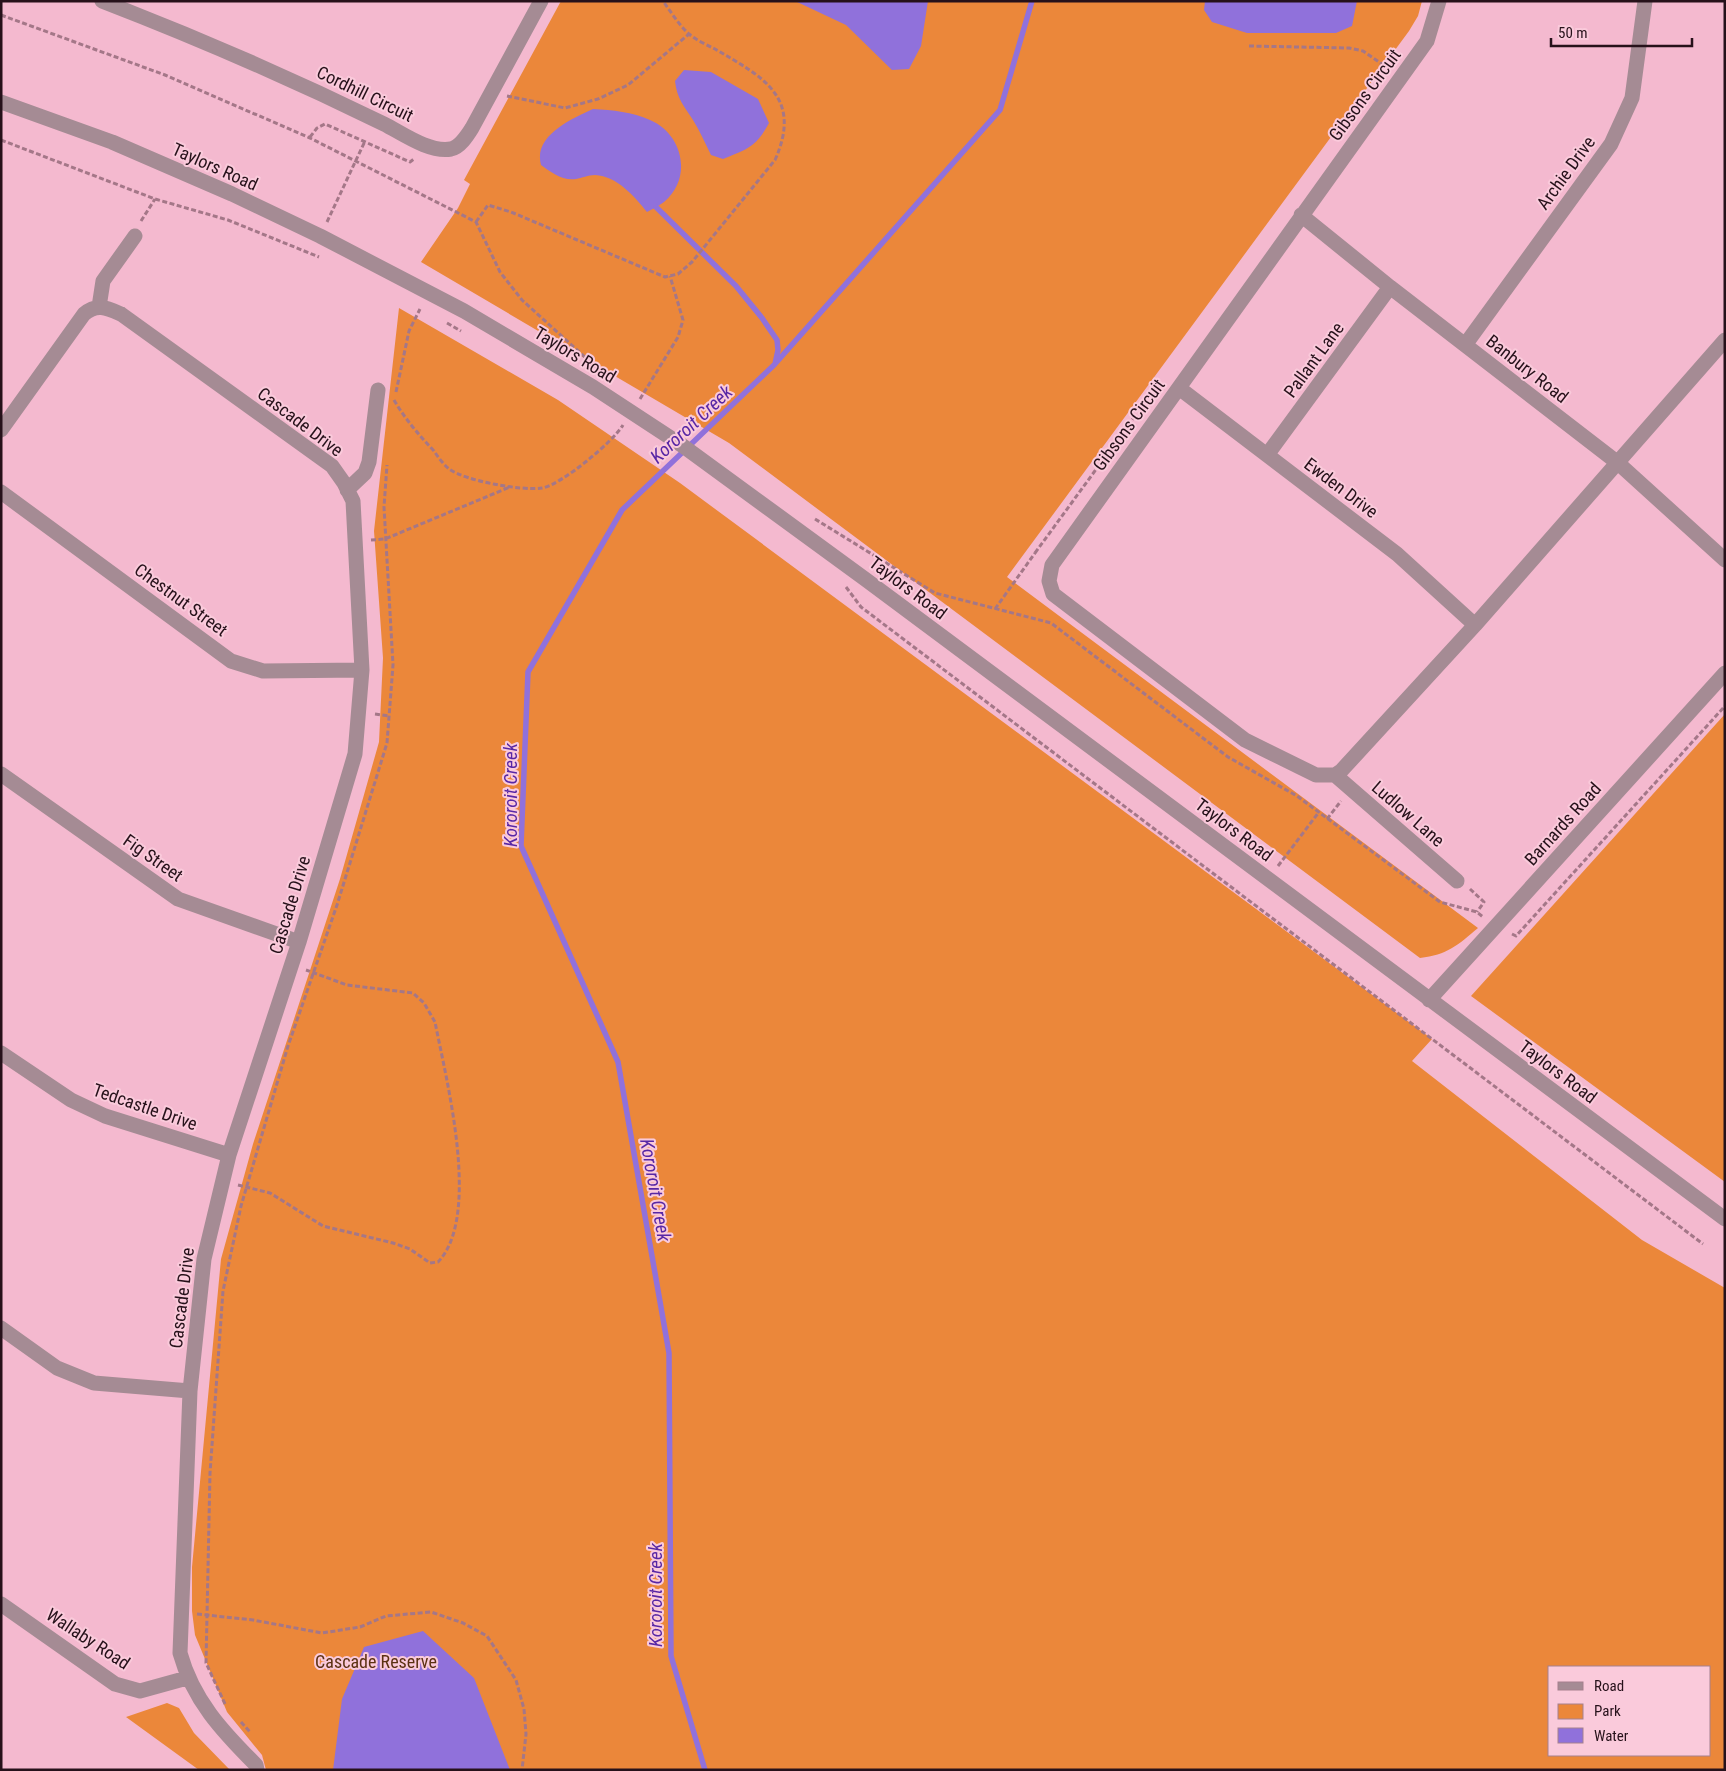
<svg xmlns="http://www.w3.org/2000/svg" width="1726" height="1771" font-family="'Roboto Condensed',sans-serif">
<rect width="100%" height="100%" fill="#f4b9cf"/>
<path fill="#eb873a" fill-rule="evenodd" d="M561 1H1422L1418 16 1409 31 1007 577 1478 928C1458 945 1447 955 1420 958L729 443 421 262 458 208 470 184 464 180Z
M399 308 558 400 680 483 1432 1039 1412 1061 1642 1240 1725 1288V1770H266L262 1755 227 1712 195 1635 192 1611V1567L221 1259 253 1144 340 879 379 742 383 658 374 531ZM1550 1667H1710V1755H1550Z
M1725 714V1182L1471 996Z
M167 1703 179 1708 194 1733 230 1770H199L126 1717Z"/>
<path fill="#9071db" d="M795 1H928L921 46 909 69 892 70 846 25Z
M1205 1H1357L1352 26 1336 33H1247L1212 22 1204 10Z
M684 70 711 72 758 99 769 123C756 147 748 149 723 159L711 155C705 143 700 131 693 120 684 106 677 99 675 81Z
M593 109C613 110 632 112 650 120 683 134 693 178 664 202 659 206 652 209 647 212 634 196 617 176 595 175 588 175 582 178 576 179 562 181 551 172 541 165 533 136 571 119 593 109Z
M423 1631 474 1678 510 1770H333L342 1699 364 1647Z"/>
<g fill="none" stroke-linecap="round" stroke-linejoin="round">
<path stroke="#9071db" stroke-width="5.5" d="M656 207 736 286 762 318 777 340 778 350 775 364
M705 1770 671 1656 669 1353 618 1062 521 846 528 672 622 510 774 365 1000 110 1032 1"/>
<path stroke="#a47788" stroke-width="3" stroke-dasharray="5 2.5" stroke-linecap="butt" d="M1 15 165 75 310 138 476 222 500 272 522 300 598 369
M1249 46 1349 48 1363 51 1388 68
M507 96 565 108 598 99 628 85 689 34
M310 137 317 128 325 124 410 162 414 159
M1 140 155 199 228 220 319 257
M141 221 155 199
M327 222 365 141
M476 222 488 205 511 212 665 277 678 274 692 262 775 160C803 97 763 77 715 49 707 45 696 40 689 34 679 25 671 12 663 1
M447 323 461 331
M396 392 409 331 420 309
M640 399 678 337 683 320 670 276
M394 400C405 419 419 435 434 451 438 457 443 464 449 469 466 481 521 491 542 488 561 485 613 442 623 425
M815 519 935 593 1051 623 1228 757 1297 796 1440 902 1477 912 1483 917
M371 540 385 539 510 487
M1035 553 1135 416
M846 587 861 607 1703 1244
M995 609 1035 553
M375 714 389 716
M1327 819 1341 801
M1278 866 1319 812
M1470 889 1484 902 1477 912
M1512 934 1516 936 1725 706
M238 1185 270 1193 323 1226 393 1243 410 1249 430 1263 438 1262C482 1216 446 1079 435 1022L424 1003 413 993 347 985 306 970
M197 1614 253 1620 322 1633 360 1627 386 1616 431 1612 463 1623 487 1636 516 1680 524 1709 526 1734 522 1770
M225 1704 206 1663 210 1473 223 1291 241 1206 288 1046 337 905 387 743 393 665 384 507 387 465
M241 1722 250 1732"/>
<path stroke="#a58b94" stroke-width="15" d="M102 1C198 38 292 79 384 124 402 133 429 153 451 149 460 147 467 136 472 128L541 1
M1 102 112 142 232 194 320 236 464 311 593 387 683 446 865 579 1725 1219
M1301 215 1390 287 1618 463 1725 560
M99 307 103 281 135 236
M1465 345 1611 144 1632 98 1645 1
M1179 388 1397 554 1475 625
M1 430 84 314C97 303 107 308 121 314L332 466 344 483 353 501 362 670 355 754 299 942 229 1155 204 1259 190 1391 180 1653C193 1700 222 1731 256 1765L257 1770
M1267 455 1390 287
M347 490 365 473 369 462 378 390
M1 492 231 661 263 671 362 670
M1 774 178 899 299 942
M1335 775H1316L1245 740 1053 594 1049 581 1052 565 1427 41 1439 1
M1335 775 1341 771 1475 625 1725 340
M1335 775 1457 881
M1429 1000 1725 673
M1 1053 71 1100 105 1116 229 1155
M1 1328 57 1368 94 1383 190 1391
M1 1604 115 1684 140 1691 187 1678"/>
</g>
<g text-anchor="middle" stroke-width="4" stroke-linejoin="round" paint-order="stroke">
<g font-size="18" fill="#26111a" stroke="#facadb">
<text transform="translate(365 94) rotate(26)" y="6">Cordhill Circuit</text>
<text transform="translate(1365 95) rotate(-54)" y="6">Gibsons Circuit</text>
<text transform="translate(215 167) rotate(24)" y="6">Taylors Road</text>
<text transform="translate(1566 173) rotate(-54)" y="6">Archie Drive</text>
<text transform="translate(575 355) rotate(31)" y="6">Taylors Road</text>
<text transform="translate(1314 360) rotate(-54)" y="6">Pallant Lane</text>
<text transform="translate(1527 369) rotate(38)" y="6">Banbury Road</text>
<text transform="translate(300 422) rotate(37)" y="6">Cascade Drive</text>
<text transform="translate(1129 425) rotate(-54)" y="6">Gibsons Circuit</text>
<text transform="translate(1341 488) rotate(37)" y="6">Ewden Drive</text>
<text transform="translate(908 588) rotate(37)" y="6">Taylors Road</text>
<text transform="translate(181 600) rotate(36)" y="6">Chestnut Street</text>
<text transform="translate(1408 814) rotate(41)" y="6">Ludlow Lane</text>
<text transform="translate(1563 824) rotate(-48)" y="6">Barnards Road</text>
<text transform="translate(1234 830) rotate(37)" y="6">Taylors Road</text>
<text transform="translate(153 858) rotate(35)" y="6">Fig Street</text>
<text transform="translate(290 905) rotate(-73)" y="6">Cascade Drive</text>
<text transform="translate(1558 1072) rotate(37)" y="6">Taylors Road</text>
<text transform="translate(145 1107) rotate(19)" y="6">Tedcastle Drive</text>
<text transform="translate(182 1298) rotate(-83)" y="6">Cascade Drive</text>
<text transform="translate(88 1639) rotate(33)" y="6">Wallaby Road</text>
</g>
<g font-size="18" fill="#5b3112" stroke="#facadb">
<text x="376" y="1668">Cascade Reserve</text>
</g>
<g font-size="19" font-style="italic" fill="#5827a5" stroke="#facadb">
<text transform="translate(691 424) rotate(-43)" y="7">Kororoit Creek</text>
<text transform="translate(510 795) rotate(-90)" y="7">Kororoit Creek</text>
<text transform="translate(656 1190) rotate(80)" y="7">Kororoit Creek</text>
<text transform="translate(655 1595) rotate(-90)" y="7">Kororoit Creek</text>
</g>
</g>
<rect width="1726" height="1771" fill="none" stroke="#26111a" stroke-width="5"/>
<rect x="1548" y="1666" width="162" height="90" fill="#facadb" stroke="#a5808e"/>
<rect x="1558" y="1682" width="25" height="8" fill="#a58b94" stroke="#a5808e"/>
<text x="1594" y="1691" font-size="15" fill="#26111a">Road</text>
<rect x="1558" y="1704" width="25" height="15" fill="#eb873a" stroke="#a5808e"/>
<text x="1594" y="1716" font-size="15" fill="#26111a">Park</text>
<rect x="1558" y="1728" width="25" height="15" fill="#9071db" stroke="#a5808e"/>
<text x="1594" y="1741" font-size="15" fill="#26111a">Water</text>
<path d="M1551 38v8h141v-8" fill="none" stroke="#26111a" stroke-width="2.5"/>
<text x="1558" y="38" font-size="15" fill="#26111a" stroke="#facadb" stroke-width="4" paint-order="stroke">50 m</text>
</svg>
